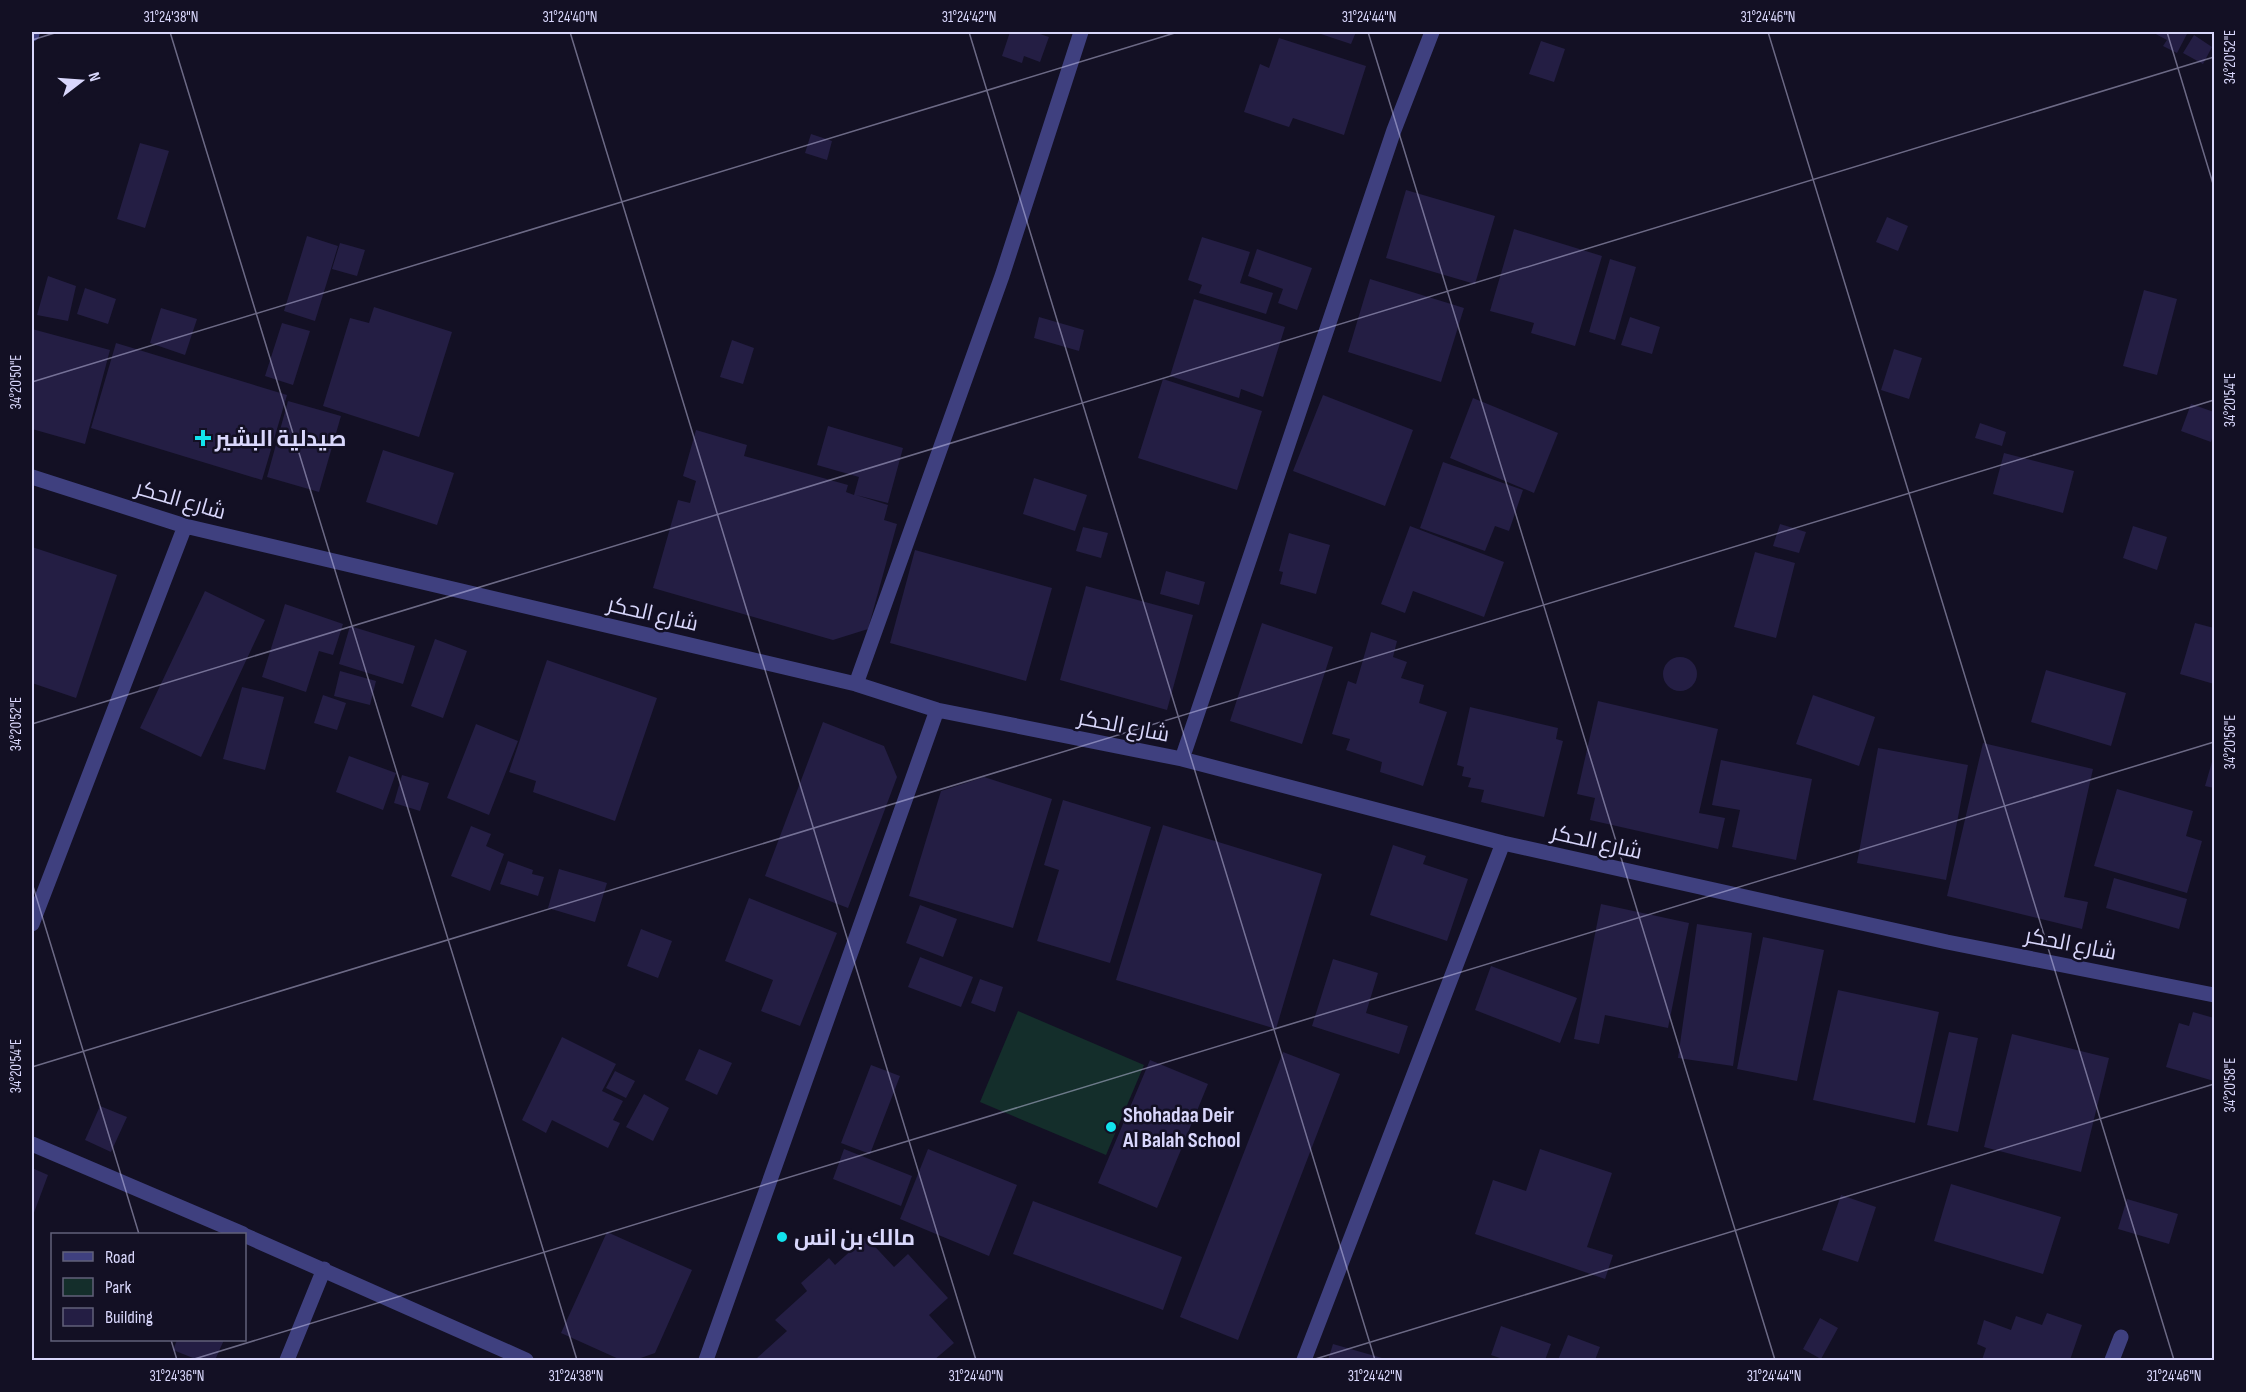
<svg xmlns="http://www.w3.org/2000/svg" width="2246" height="1392" font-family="'Sofia Sans Condensed',Cairo,sans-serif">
<rect width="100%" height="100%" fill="#131024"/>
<path fill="#142e2b" d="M1018 1011 1144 1065 1106 1155 980 1102Z"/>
<path fill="#241e44" d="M1010 32H1034L1049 37 1040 62 1024 56 1022 63 1002 56Z
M1315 32H1356L1351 44Z
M2152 32H2188L2177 53 2163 46 2167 40Z
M2194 35 2212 47 2203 64 2183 53Z
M1279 38 1366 66 1344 135 1293 118 1289 127 1244 112 1260 64 1269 68Z
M1541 41 1565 49 1554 82 1529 74Z
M811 134 832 141 827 160 805 153Z
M140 143 169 151 145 228 117 219Z
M1406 190 1495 216 1475 284 1386 258Z
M1887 217 1908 226 1898 251 1876 242Z
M1514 229 1602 256 1575 346 1531 333 1534 323 1490 311Z
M307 236 338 246 315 321 284 311Z
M1202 237 1250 252 1240 283 1273 293 1266 314 1199 293 1202 285 1188 280Z
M340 243 365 250 357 276 332 269Z
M1257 249 1312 268 1297 310 1278 303 1283 289 1248 276Z
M1610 259 1636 267 1615 340 1589 332Z
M48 276 76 286 68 321 37 315Z
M1370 279 1464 308 1441 382 1348 352Z
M85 288 116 299 108 324 77 314Z
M2144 290 2177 299 2157 375 2123 366Z
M1194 299 1285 327 1263 397 1241 389 1239 398 1170 376Z
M374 307 452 332 419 437 323 406 350 318 369 323Z
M161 308 197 319 185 355 150 343Z
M1039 317 1084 330 1079 351 1034 338Z
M1630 317 1660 327 1652 354 1621 345Z
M282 323 310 331 293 385 265 376Z
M32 329 110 350 85 444 32 429Z
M732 340 754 348 743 384 720 377Z
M116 343 287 395 262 480 91 428Z
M1894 349 1922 358 1909 399 1881 390Z
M1163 379 1262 411 1237 490 1138 458Z
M1323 395 1413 430 1385 506 1293 471Z
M1473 398 1558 433 1534 493 1450 458Z
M288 401 341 416 319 492 267 477Z
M2191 404 2214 412V432L2211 442 2181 431Z
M1980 423 2006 432 2002 446 1975 438Z
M828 426 903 448 888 503 856 495 888 505 884 520 897 524 868 629 833 640 653 588 678 500 690 503 696 481 683 476 696 430 747 445 744 456 848 485 846 492 854 495 859 477 817 465Z
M383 450 454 473 437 525 366 502Z
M2004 453 2074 471 2063 513 1993 494Z
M1443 462 1523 490 1509 531 1495 526 1485 551 1420 528Z
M1034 478 1087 495 1075 531 1023 514Z
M1780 524 1806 532 1799 553 1773 546Z
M1410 526 1504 562 1484 617 1413 591 1405 613 1381 604Z
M2133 526 2167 537 2157 570 2123 558Z
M1083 527 1108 533 1101 558 1076 551Z
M1289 533 1330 545 1316 594 1280 584 1283 572 1279 571Z
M32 547 117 575 76 698 32 683Z
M915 550 1052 588 1026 681 890 643Z
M1755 552 1795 563 1776 638 1734 627Z
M1166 571 1205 582 1199 605 1160 594Z
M1086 586 1193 615 1167 710 1060 680Z
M205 591 265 620 201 757 140 728Z
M285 604 343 624 333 655 319 651 306 692 262 677Z
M1262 623 1333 647 1302 744 1230 721Z
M2195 623 2214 628V684L2180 674Z
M350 626 415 646 403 684 339 664Z
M1371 632 1397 641 1393 657 1407 662 1401 678 1424 685 1419 703 1447 712 1423 786 1380 772 1382 762 1346 750 1350 739 1332 734 1348 681 1356 684Z
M435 639 467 651 443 718 411 706Z
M1663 674a17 17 0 1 1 34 0a17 17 0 1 1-34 0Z
M547 660 657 698 615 821 533 792 536 781 509 772Z
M2046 670 2126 693 2111 746 2031 722Z
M340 671 376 681 370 705 334 696Z
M242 687 284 697 265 770 223 759Z
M323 695 346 703 337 730 314 723Z
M1813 695 1875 717 1859 766 1796 744Z
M1598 701 1718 729 1699 813 1725 818 1718 849 1590 820 1595 798 1577 794Z
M1470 707 1558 728 1556 739 1563 741 1544 817 1481 802 1484 790 1468 787 1471 778 1462 776 1464 767 1457 765Z
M823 722 884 746 897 777 848 908 765 876Z
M476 724 518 741 489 815 447 798Z
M1983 743 2093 769 2064 897 2088 902 2082 929 1947 896Z
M1878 748 1968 765 1946 880 1857 863Z
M2214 755V788L2205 786Z
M349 756 396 773 383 810 336 792Z
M1721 760 1812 779 1796 860 1732 847 1740 810 1712 805Z
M402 775 429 783 420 811 394 803Z
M984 777 1052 799 1013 928 909 896 941 791Z
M2117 789 2193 811 2186 836 2202 841 2187 893 2094 866Z
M1063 800 1151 827 1110 963 1037 941 1059 870 1044 865Z
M1163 825 1322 874 1276 1029 1116 980Z
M471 826 491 834 486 846 504 854 490 891 451 876Z
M1393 845 1426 856 1423 864 1468 879 1447 941 1370 915Z
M508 861 533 870 532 874 544 877 538 896 500 884Z
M559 869 607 883 595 922 548 908Z
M2114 878 2187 899 2179 929 2106 908Z
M749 898 837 933 800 1026 761 1011 773 980 725 961Z
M1601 904 1689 923 1668 1028 1605 1015 1599 1044 1574 1039Z
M920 905 957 919 943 957 906 943Z
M1697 924 1752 933 1733 1066 1678 1058Z
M641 929 672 941 658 978 627 966Z
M1763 937 1824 950 1797 1081 1737 1069Z
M920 957 973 977 961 1007 908 987Z
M1333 959 1378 973 1366 1013 1408 1026 1399 1054 1312 1026Z
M1491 966 1577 998 1560 1043 1475 1010Z
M980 979 1003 987 995 1012 971 1003Z
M1838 990 1939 1012 1915 1123 1813 1100Z
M2193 1012 2214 1018V1081L2166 1067 2179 1023 2189 1026Z
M1949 1032 1978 1038 1958 1132 1927 1125Z
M2012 1034 2109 1058 2081 1172 1984 1147Z
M562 1037 616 1064 602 1091 623 1101 613 1120 620 1123 608 1148 552 1120 546 1133 522 1120Z
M699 1049 732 1063 717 1095 685 1080Z
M1283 1052 1340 1074 1238 1340 1180 1317Z
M1150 1060 1208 1084 1157 1208 1098 1183Z
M871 1065 900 1076 870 1154 841 1143Z
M615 1071 635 1081 626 1098 606 1088Z
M644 1094 669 1108 653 1141 626 1127Z
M100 1106 127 1117 111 1152 85 1140Z
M844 1149 912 1176 901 1206 833 1179Z
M928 1149 1017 1185 989 1256 900 1219Z
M1540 1149 1612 1173 1587 1247 1613 1255 1605 1279 1475 1234 1493 1180 1526 1191Z
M32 1168 48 1175 32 1218Z
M1951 1184 2061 1217 2043 1274 1934 1241Z
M1841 1195 1876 1207 1858 1262 1822 1250Z
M2127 1199 2178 1214 2169 1244 2118 1229Z
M1033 1201 1182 1257 1163 1310 1013 1254Z
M607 1232 692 1270 655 1353 635 1360H621L561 1333Z
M866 1237 894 1267 908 1254 948 1298 929 1315 954 1343 934 1360H759L757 1358 787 1331 775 1320 807 1291 801 1283 829 1258 835 1265Z
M2047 1313 2082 1325 2070 1360H1982L1986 1348 1977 1344 1984 1320 2011 1330 2016 1316 2042 1325Z
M1820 1318 1838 1328 1821 1359 1803 1349Z
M1501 1326 1551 1344 1545 1360H1506L1491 1355Z
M1568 1335 1600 1347 1595 1360H1558Z
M177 1340H224L215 1360H198L173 1350Z
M1333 1344 1389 1360H1328Z"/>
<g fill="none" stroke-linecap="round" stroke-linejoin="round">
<path stroke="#3f407f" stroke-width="15" d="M32 34V32
M32 477 185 526 856 684 937 710 1182 759 1503 843 1947 942 2214 995
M856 684 1002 276 1081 32
M1182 759 1394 130 1432 32
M32 924 185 526
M32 1144 243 1234
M244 1235 526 1360
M287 1360 324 1269
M706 1360 937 710
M1304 1360 1503 843
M2112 1360 2121 1337"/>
</g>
<path fill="none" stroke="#d9d7fc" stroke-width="1.5" stroke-opacity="0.45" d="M170 32 577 1360M570 32 976 1360M969 32 1375 1360M1368 32 1775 1360M1768 32 2174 1360M2167 32 2214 187M32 40 58 32M32 382 1178 32M32 724 2214 57M32 883 139 1234M32 1067 2214 400M171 1340 177 1360M191 1360 2214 742M1312 1360 2214 1084"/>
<g fill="#12e3ed" stroke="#131024" stroke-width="2">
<path d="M200 429h6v6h6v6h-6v6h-6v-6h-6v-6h6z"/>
<circle cx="1111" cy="1127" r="6"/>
<circle cx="782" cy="1237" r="6"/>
</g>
<g text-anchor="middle" stroke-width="5" stroke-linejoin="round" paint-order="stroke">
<g font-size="22" font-weight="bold" fill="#d9d7fc" stroke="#131024" text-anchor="start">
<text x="215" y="446">صيدلية البشير</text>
<text x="1123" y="1122">Shohadaa Deir<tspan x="1123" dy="25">Al Balah School</tspan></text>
<text x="794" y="1245">مالك بن انس</text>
</g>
<g font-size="22" fill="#d9d7fc" stroke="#131024">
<text transform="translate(181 499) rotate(16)" y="8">شارع الحكر</text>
<text transform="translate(653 613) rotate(13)" y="8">شارع الحكر</text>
<text transform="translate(1124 725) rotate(11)" y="8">شارع الحكر</text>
<text transform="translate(1597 841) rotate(13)" y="8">شارع الحكر</text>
<text transform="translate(2071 943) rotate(11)" y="8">شارع الحكر</text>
</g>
</g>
<rect width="2246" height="1392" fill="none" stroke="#131024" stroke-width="66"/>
<rect x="51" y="1233" width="195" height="108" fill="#131024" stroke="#62607a" stroke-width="1.5"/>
<rect x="63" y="1252" width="30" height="9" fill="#3f407f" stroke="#62607a" stroke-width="1.5"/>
<text x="105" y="1263" font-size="18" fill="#d9d7fc">Road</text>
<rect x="63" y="1278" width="30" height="18" fill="#142e2b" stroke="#62607a" stroke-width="1.5"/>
<text x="105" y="1293" font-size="18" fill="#d9d7fc">Park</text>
<rect x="63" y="1308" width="30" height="18" fill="#241e44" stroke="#62607a" stroke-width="1.5"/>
<text x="105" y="1323" font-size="18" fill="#d9d7fc">Building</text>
<g transform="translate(81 81) rotate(73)" stroke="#131024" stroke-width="4.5" paint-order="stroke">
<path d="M0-4.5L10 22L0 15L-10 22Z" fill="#d9d7fc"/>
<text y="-9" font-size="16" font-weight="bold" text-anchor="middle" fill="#d9d7fc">N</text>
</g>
<rect x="33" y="33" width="2180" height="1326" fill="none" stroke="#d9d7fc" stroke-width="2"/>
<g font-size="15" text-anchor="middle" fill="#d9d7fc">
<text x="171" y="22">31°24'38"N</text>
<text x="570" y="22">31°24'40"N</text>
<text x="969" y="22">31°24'42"N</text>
<text x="1369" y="22">31°24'44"N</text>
<text x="1768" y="22">31°24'46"N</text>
<text transform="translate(2230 57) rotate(-90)" y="5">34°20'52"E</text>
<text transform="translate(16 382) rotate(-90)" y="5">34°20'50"E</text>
<text transform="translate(2230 400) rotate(-90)" y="5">34°20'54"E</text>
<text transform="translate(16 724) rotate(-90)" y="5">34°20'52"E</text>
<text transform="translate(2230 742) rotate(-90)" y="5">34°20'56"E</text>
<text transform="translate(16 1066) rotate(-90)" y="5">34°20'54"E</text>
<text transform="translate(2230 1085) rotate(-90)" y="5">34°20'58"E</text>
<text x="177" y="1381">31°24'36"N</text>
<text x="576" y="1381">31°24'38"N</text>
<text x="976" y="1381">31°24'40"N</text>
<text x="1375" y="1381">31°24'42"N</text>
<text x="1774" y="1381">31°24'44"N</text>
<text x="2174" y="1381">31°24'46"N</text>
</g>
</svg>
